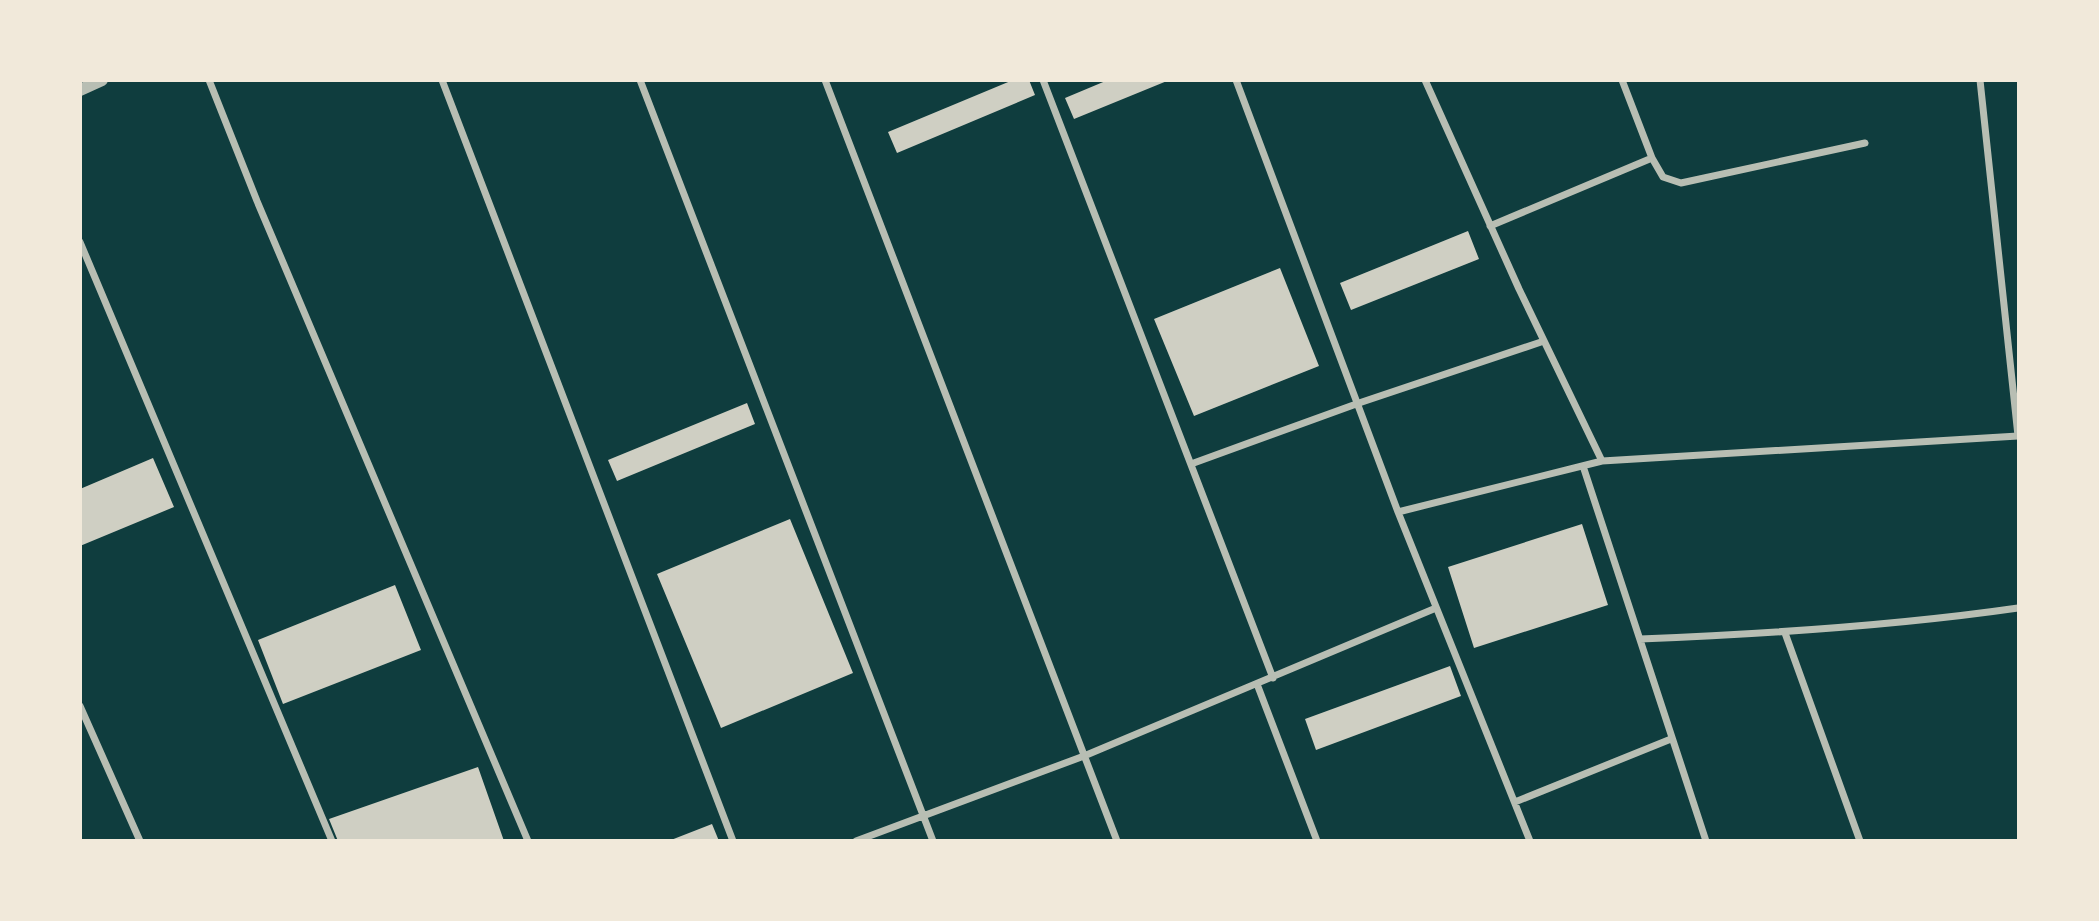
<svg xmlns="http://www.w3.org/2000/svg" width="2099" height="921" font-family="Quicksand,sans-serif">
<rect width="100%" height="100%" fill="#0f3d3e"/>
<path fill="#cfcfc3" d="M1013 80H1029L1035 95 897 153 888 132Z
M1108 80H1167V81L1074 119 1065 98Z
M1468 231 1479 259 1351 310 1340 283Z
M1280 268 1319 366 1194 416 1154 319Z
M747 403 755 424 617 481 608 460Z
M153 458 174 507 80 546V489Z
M790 519 853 673 721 728 657 574Z
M1582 524 1608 605 1474 648 1448 567Z
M395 585 421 650 283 704 258 640Z
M1450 666 1461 696 1316 750 1305 719Z
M478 767 504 841H338L329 819Z
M712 824 719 841H671V840Z"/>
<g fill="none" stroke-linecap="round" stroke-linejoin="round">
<path stroke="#b8beb3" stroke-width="7" d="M209 80 257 201 528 841
M442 80 733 841
M640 80 933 841
M825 80 1117 841
M1043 80 1273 678
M1236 80 1398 512 1530 841
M1425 80 1519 289 1602 461
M1622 80 1652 158 1663 177 1681 183 1865 143
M1980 80 2018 436
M1490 226 1652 158
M80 242 332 841
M1191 464 1359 403 1544 341
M1583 466 1706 841
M1398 512 1602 461 2018 436
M1785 633 1860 841
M1640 639C1767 634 1893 626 2018 608
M1257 684 1317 841
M80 706 140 841
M1515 802 1671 739
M856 841 1084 756 1436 608"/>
<path stroke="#b8beb3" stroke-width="12" d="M80 90 102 80"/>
</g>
<rect width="2099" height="921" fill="none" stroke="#f1e9da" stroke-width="164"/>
</svg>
